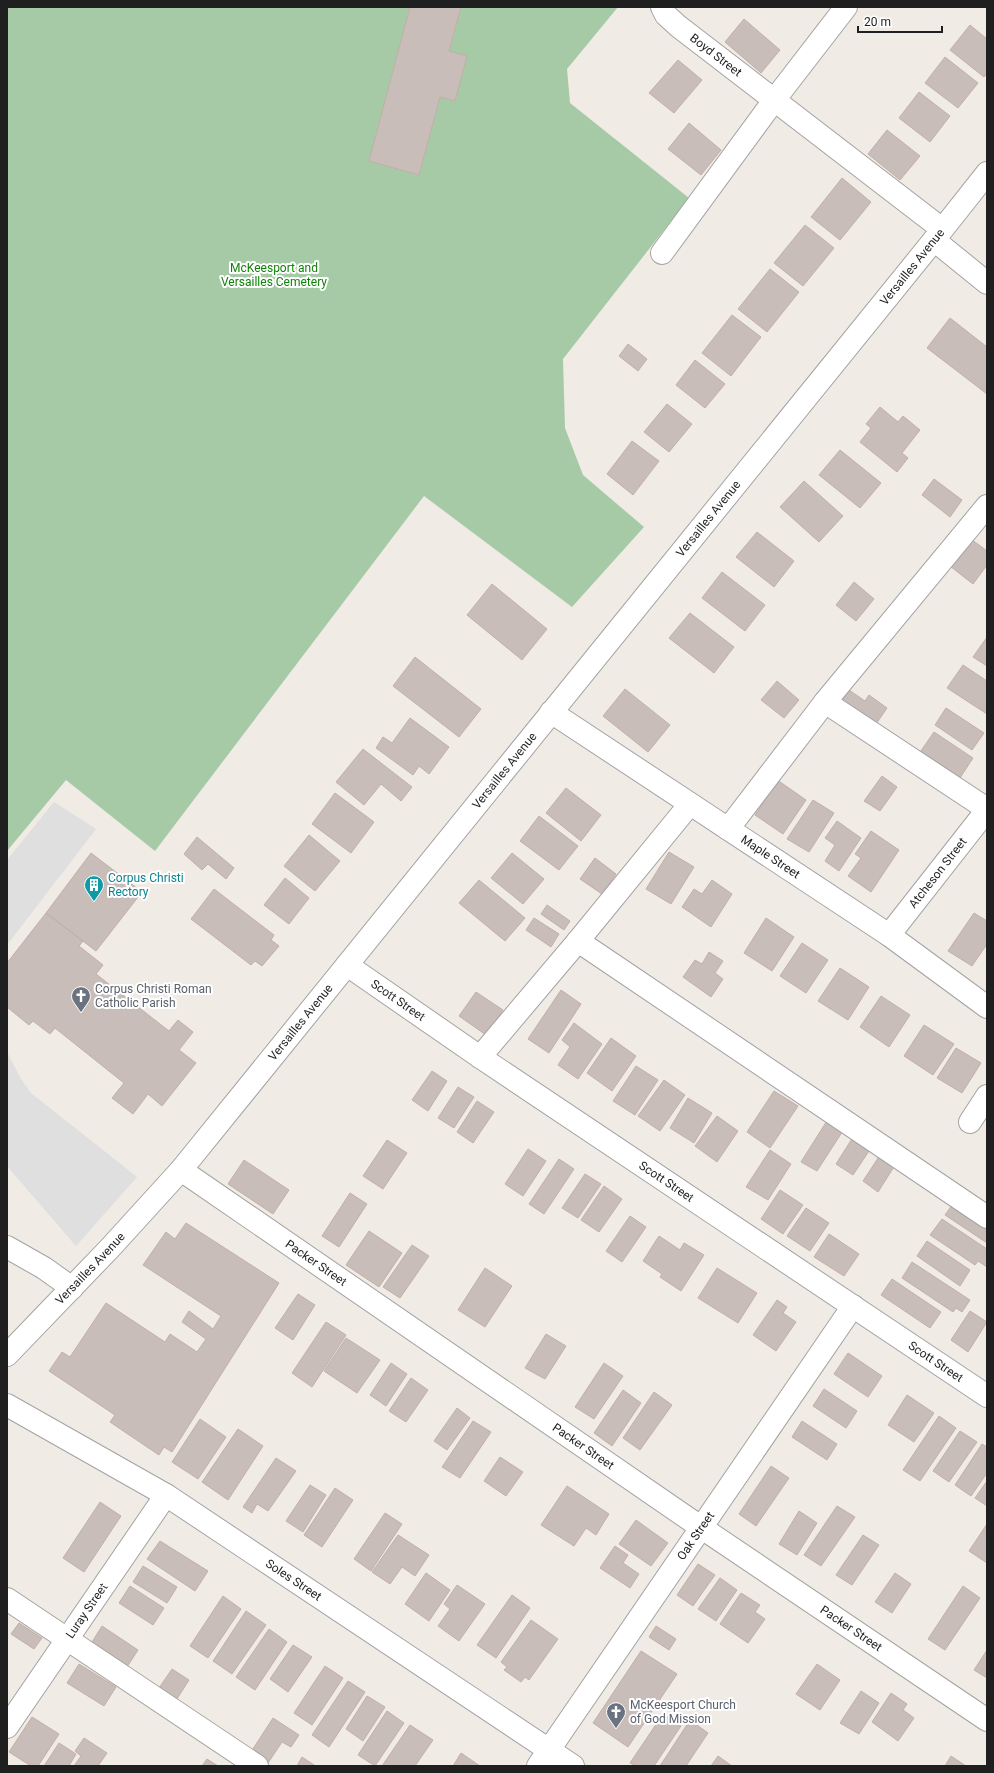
<svg xmlns="http://www.w3.org/2000/svg" width="994" height="1773" font-family="Roboto,sans-serif">
<rect width="100%" height="100%" fill="#f0ebe5"/>
<path fill="#a6caa6" d="M7 7H618L567 69 570 103 689 198 563 359 565 428 583 475 644 527 572 607 424 496 155 851 66 780 7 851Z"/>
<path fill="#dfdfdf" d="M54 802 96 829 7 945V860Z
M7 1052 21 1079 31 1093 137 1177 76 1246 7 1166Z"/>
<path fill="#c8bdb8" stroke="#c3afa7" d="M410 7H461L449 51 467 56 455 101 440 97 419 175 369 161Z
M744 19 780 50 761 73 725 42Z
M970 25 987 39V74L984 77 950 50Z
M945 57 978 83 958 108 925 83Z
M678 60 702 80 674 113 649 93Z
M919 92 950 116 930 142 899 118Z
M689 123 721 150 701 175 668 149Z
M887 130 920 156 900 180 868 154Z
M842 178 871 202 840 240 811 217Z
M805 225 834 248 803 286 774 263Z
M770 269 799 292 767 332 738 309Z
M732 315 761 337 731 376 702 353Z
M950 318 987 347V394L927 348Z
M628 344 647 359 638 371 619 356Z
M695 360 725 384 705 408 676 385Z
M667 404 692 424 669 452 644 432Z
M880 407 898 422 903 416 920 430 902 453 908 458 897 472 860 442 871 428 866 424Z
M632 441 659 461 633 495 607 474Z
M840 450 881 483 860 508 819 475Z
M934 479 962 500 950 517 922 495Z
M804 481 843 516 819 542 780 507Z
M757 532 794 561 774 587 736 557Z
M967 536 987 551V565L973 584 946 563Z
M722 572 765 605 745 631 702 598Z
M854 582 874 599 856 621 836 605Z
M492 584 547 629 522 660 467 615Z
M690 613 734 647 714 673 669 638Z
M987 637V666L973 657Z
M415 657 481 709 459 737 393 686Z
M963 665 987 681V714L947 688Z
M777 681 799 700 784 718 761 700Z
M625 689 670 725 648 752 603 716Z
M849 690 865 701 869 695 887 708 872 730 838 707Z
M946 708 984 733 972 750 935 725Z
M410 718 449 747 429 774 419 766 413 775 376 748 383 737 392 743Z
M934 732 973 758 956 784 916 758Z
M363 749 412 787 401 801 381 784 364 805 336 782Z
M882 776 897 787 880 811 864 801Z
M773 777 806 800 783 834 755 815 767 797 762 794Z
M566 788 601 815 581 841 546 813Z
M335 793 374 822 351 853 312 824Z
M813 800 834 813 809 852 787 839Z
M539 816 578 846 559 870 520 841Z
M837 821 861 838 839 871 825 861 835 845 825 838Z
M871 831 899 850 871 892 848 876 861 858 855 854Z
M309 835 340 861 315 891 284 866Z
M197 837 234 868 226 879 208 864 202 870 184 854Z
M669 852 694 867 671 904 646 889Z
M91 853 142 892 96 951 46 913Z
M512 853 544 879 523 904 491 878Z
M595 858 616 874 602 894 580 879Z
M285 878 309 898 289 924 264 905Z
M479 880 525 918 505 941 459 903Z
M712 880 732 894 711 927 682 907 694 889 702 894Z
M214 889 274 935 271 940 279 946 262 966 255 961 251 965 191 919Z
M547 905 570 921 564 930 541 914Z
M46 913 83 941 79 946 103 965 96 974 169 1031 178 1020 193 1032 179 1050 196 1063 162 1106 148 1094 133 1114 112 1098 124 1083 55 1028 50 1034 33 1021 29 1025 7 1007V963Z
M974 913 987 921V944L972 966 948 951Z
M534 918 559 934 551 947 526 930Z
M766 918 794 937 772 971 744 953Z
M802 943 828 960 806 993 780 976Z
M709 952 723 961 715 973 723 979 711 997 683 977 695 960 702 964Z
M840 968 869 987 848 1020 818 1001Z
M561 990 581 1004 549 1053 528 1039Z
M476 992 503 1010 486 1035 459 1016Z
M881 996 910 1015 889 1047 860 1027Z
M574 1023 602 1044 578 1079 558 1065 570 1047 562 1040Z
M924 1025 954 1044 933 1075 904 1056Z
M611 1038 636 1056 612 1091 587 1073Z
M956 1048 981 1063 962 1093 937 1078Z
M636 1066 658 1080 635 1115 613 1101Z
M432 1071 447 1081 428 1111 412 1100Z
M664 1080 685 1095 660 1131 638 1116Z
M458 1087 474 1097 454 1128 438 1118Z
M774 1091 798 1106 770 1148 747 1132Z
M688 1098 712 1113 694 1143 670 1128Z
M477 1101 494 1112 473 1143 457 1132Z
M717 1116 738 1131 717 1162 695 1146Z
M830 1116 846 1126 817 1171 801 1162Z
M855 1134 873 1145 853 1175 836 1164Z
M387 1140 407 1153 383 1189 363 1176Z
M528 1149 546 1161 523 1196 505 1184Z
M770 1150 791 1164 768 1200 746 1187Z
M882 1152 897 1162 878 1192 863 1181Z
M559 1159 574 1169 544 1214 529 1204Z
M244 1160 289 1190 273 1214 228 1184Z
M585 1174 601 1184 578 1218 562 1208Z
M604 1186 622 1199 599 1232 581 1220Z
M780 1190 803 1205 783 1234 761 1219Z
M350 1193 367 1204 339 1247 322 1236Z
M955 1201 987 1222V1243L945 1215Z
M806 1208 829 1223 810 1251 787 1236Z
M630 1216 646 1227 622 1262 606 1251Z
M942 1219 987 1249V1267L978 1261 975 1265 930 1235Z
M186 1223 279 1283 172 1452 164 1447 159 1455 110 1422 115 1415 49 1371 62 1352 70 1357 106 1303 165 1342 170 1334 197 1352 206 1339 182 1322 189 1311 213 1329 221 1316 143 1265 166 1232 175 1239Z
M369 1231 402 1253 379 1287 346 1265Z
M829 1234 859 1254 844 1276 814 1257Z
M659 1236 680 1250 684 1243 704 1255 681 1291 660 1277 662 1274 643 1261Z
M927 1241 970 1270 960 1286 917 1256Z
M412 1245 429 1256 400 1298 383 1287Z
M912 1262 970 1300 962 1312 956 1308 953 1312 902 1278Z
M485 1268 512 1286 485 1327 458 1310Z
M717 1268 757 1293 738 1323 698 1298Z
M892 1279 941 1312 930 1328 881 1295Z
M298 1294 315 1305 293 1340 275 1328Z
M777 1300 787 1307 783 1313 796 1322 776 1351 753 1335Z
M970 1311 987 1322 968 1352 951 1340Z
M326 1322 346 1335 312 1387 292 1373Z
M546 1334 566 1346 545 1379 525 1368Z
M346 1338 380 1360 357 1393 324 1371Z
M848 1353 882 1376 868 1397 834 1374Z
M391 1363 407 1374 386 1406 370 1395Z
M604 1363 623 1376 594 1419 575 1407Z
M411 1378 428 1390 406 1422 389 1411Z
M824 1389 857 1411 846 1428 813 1406Z
M623 1390 641 1403 612 1446 594 1433Z
M654 1392 672 1405 640 1450 623 1438Z
M907 1395 934 1413 914 1442 888 1425Z
M457 1408 470 1418 447 1450 434 1441Z
M939 1416 956 1428 920 1481 903 1470Z
M200 1419 226 1437 198 1479 172 1462Z
M473 1421 491 1432 460 1478 442 1467Z
M802 1421 837 1444 827 1460 792 1437Z
M238 1429 263 1446 228 1500 202 1482Z
M960 1431 977 1442 949 1482 933 1471Z
M982 1444 987 1447V1473L971 1496 955 1485Z
M500 1457 523 1472 506 1496 484 1481Z
M276 1458 296 1471 268 1511 257 1504 252 1513 243 1507Z
M771 1466 789 1478 756 1526 739 1514Z
M987 1481V1506L975 1498Z
M310 1485 326 1495 303 1532 286 1521Z
M567 1486 609 1514 596 1535 586 1528 574 1546 541 1525Z
M335 1488 353 1500 322 1547 304 1535Z
M100 1502 121 1516 84 1572 63 1558Z
M837 1506 855 1517 821 1566 804 1555Z
M799 1511 817 1523 797 1555 779 1544Z
M385 1513 402 1524 371 1571 354 1559Z
M636 1520 668 1543 651 1566 619 1544Z
M987 1524V1563L969 1551Z
M398 1535 429 1555 415 1576 402 1567 390 1584 372 1572Z
M863 1535 879 1545 852 1585 836 1575Z
M160 1541 208 1571 195 1591 147 1559Z
M615 1546 628 1555 623 1563 639 1574 630 1588 600 1568Z
M698 1564 715 1575 693 1606 677 1595Z
M143 1566 177 1587 167 1603 133 1582Z
M426 1573 450 1590 429 1621 405 1604Z
M895 1573 911 1584 892 1613 875 1602Z
M720 1578 737 1590 716 1621 698 1609Z
M457 1585 485 1604 459 1641 438 1626 450 1609 444 1604Z
M130 1586 164 1608 153 1625 119 1603Z
M963 1586 980 1598 945 1650 928 1639Z
M741 1593 760 1605 755 1612 765 1619 748 1643 720 1624Z
M512 1595 530 1608 496 1658 477 1645Z
M223 1596 241 1609 208 1658 190 1646Z
M246 1611 266 1625 232 1674 213 1661Z
M531 1620 558 1639 529 1680 525 1677 521 1682 504 1670 507 1667 501 1662Z
M19 1623 42 1638 34 1649 11 1634Z
M102 1626 138 1650 125 1670 89 1647Z
M656 1626 676 1639 669 1650 649 1637Z
M269 1629 287 1642 255 1690 236 1677Z
M293 1645 312 1657 288 1692 270 1679Z
M987 1650V1678L974 1670Z
M641 1651 677 1674 628 1747 593 1723Z
M79 1664 116 1687 104 1706 67 1683Z
M817 1664 840 1680 820 1710 796 1694Z
M325 1666 343 1678 312 1725 294 1713Z
M172 1669 189 1680 175 1702 157 1691Z
M348 1681 365 1692 329 1747 312 1735Z
M861 1691 879 1703 859 1734 840 1723Z
M891 1693 907 1704 903 1710 914 1718 898 1741 872 1722Z
M367 1696 385 1707 363 1741 346 1729Z
M387 1711 404 1723 375 1766 358 1755Z
M663 1714 681 1726 654 1766H636L630 1763Z
M32 1717 59 1734 38 1766H31L9 1752Z
M273 1718 299 1735 291 1747 282 1742 268 1763 251 1752Z
M690 1720 708 1733 686 1766H660Z
M410 1725 433 1740 415 1766H382Z
M84 1738 107 1753 98 1766H74L81 1756 75 1751Z
M59 1743 76 1754 69 1766H44Z
M461 1753 480 1766H453Z
M718 1756 732 1766H711Z
M951 1756 966 1766H945Z
M302 1757 314 1765V1766H297Z
M207 1759 218 1766H202Z"/>
<g fill="none" stroke-linecap="round" stroke-linejoin="round">
<defs>
<g id="minor">
<path id="s1" d="M662 7 666 15 678 26 942 229"/>
<path d="M934 240 987 283"/>
<path d="M662 253 775 99 846 7"/>
<path d="M825 702 987 809"/>
<path id="s2" d="M551 712 889 935 987 1007"/>
<path d="M728 829 825 702 987 506"/>
<path id="s3" d="M889 935 987 810"/>
<path d="M578 941 987 1217"/>
<path id="s4" d="M347 965 480 1057 987 1396"/>
<path d="M480 1057 578 941 690 804"/>
<path d="M970 1122 987 1096"/>
<path id="s5" d="M181 1170 702 1528 987 1720"/>
<path d="M7 1247 44 1268 72 1288"/>
<path id="s6" d="M7 1355 110 1248 181 1170 934 240 987 173"/>
<path id="s7" d="M7 1405 166 1495 573 1766"/>
<path d="M7 1599 257 1766"/>
<path id="s8" d="M7 1727 166 1495"/>
<path id="s9" d="M538 1766 853 1306"/>
</g>
</defs>
<use href="#minor" stroke="#a3a3a3" stroke-width="24"/>
<use href="#minor" stroke="#fff" stroke-width="22"/>
</g>
<defs>
<symbol id="building-pin" viewBox="-11 -11 22 30"><path d="M0 17L-7.5 6A9.5 9.5 0 1 1 7.5 6Z" fill="#0f9aa8" stroke="#fff"/><path d="M-4-6H4V6H1V3H-1V6H-4ZM-2.5-4.3h1.7v1.8h-1.7ZM.8-4.3h1.7v1.8H.8ZM-2.5-1h1.7V.8h-1.7ZM.8-1h1.7V.8H.8Z" fill="#fff"/></symbol>
<symbol id="church-pin" viewBox="-11 -11 22 30"><path d="M0 17L-7.5 6A9.5 9.5 0 1 1 7.5 6Z" fill="#6b7280" stroke="#fff"/><path d="M-1.2-6h2.4v3.5h3.3v2.4h-3.3V6h-2.4V-.1h-3.3v-2.4h3.3Z" fill="#fff"/></symbol>
</defs>
<g fill-rule="evenodd">
<use href="#building-pin" x="83" y="874" width="22" height="30"/>
<use href="#church-pin" x="70" y="985" width="22" height="30"/>
<use href="#church-pin" x="605" y="1701" width="22" height="30"/>
</g>
<g text-anchor="middle" stroke-width="4" stroke-linejoin="round" paint-order="stroke">
<g font-size="12" fill="#1f1f1f" stroke="#fff">
<text dy="4" stroke="none"><textPath href="#s1" startOffset="73">Boyd Street</textPath></text>
<text dy="4" stroke="none"><textPath href="#s6" startOffset="1416">Versailles Avenue</textPath></text>
<text dy="4" stroke="none"><textPath href="#s6" startOffset="1092">Versailles Avenue</textPath></text>
<text dy="4" stroke="none"><textPath href="#s6" startOffset="768">Versailles Avenue</textPath></text>
<text dy="4" stroke="none"><textPath href="#s2" startOffset="263">Maple Street</textPath></text>
<text dy="4" stroke="none"><textPath href="#s3" startOffset="79">Atcheson Street</textPath></text>
<text dy="4" stroke="none"><textPath href="#s4" startOffset="62">Scott Street</textPath></text>
<text dy="4" stroke="none"><textPath href="#s6" startOffset="444">Versailles Avenue</textPath></text>
<text dy="4" stroke="none"><textPath href="#s4" startOffset="386">Scott Street</textPath></text>
<text dy="4" stroke="none"><textPath href="#s5" startOffset="164">Packer Street</textPath></text>
<text dy="4" stroke="none"><textPath href="#s6" startOffset="120">Versailles Avenue</textPath></text>
<text dy="4" stroke="none"><textPath href="#s4" startOffset="710">Scott Street</textPath></text>
<text dy="4" stroke="none"><textPath href="#s5" startOffset="488">Packer Street</textPath></text>
<text dy="4" stroke="none"><textPath href="#s9" startOffset="279">Oak Street</textPath></text>
<text dy="4" stroke="none"><textPath href="#s7" startOffset="336">Soles Street</textPath></text>
<text dy="4" stroke="none"><textPath href="#s8" startOffset="141">Luray Street</textPath></text>
<text dy="4" stroke="none"><textPath href="#s5" startOffset="812">Packer Street</textPath></text>
</g>
<g font-size="12" fill="#0f8308" stroke="#fff">
<text x="274" y="272">McKeesport and<tspan x="274" dy="14">Versailles Cemetery</tspan></text>
</g>
<g font-size="12" fill="#0d838f" stroke="#fff" text-anchor="start">
<text x="108" y="882">Corpus Christi<tspan x="108" dy="14">Rectory</tspan></text>
</g>
<g font-size="12" fill="#5b616d" stroke="#fff" text-anchor="start">
<text x="95" y="993">Corpus Christi Roman<tspan x="95" dy="14">Catholic Parish</tspan></text>
<text x="630" y="1709">McKeesport Church<tspan x="630" dy="14">of God Mission</tspan></text>
</g>
</g>
<rect width="994" height="1773" fill="none" stroke="#1f1f1f" stroke-width="16"/>
<path d="M858 26v6h84v-6" fill="none" stroke="#1f1f1f" stroke-width="2"/>
<text x="864" y="26" font-size="12" fill="#1f1f1f" stroke="#ffffff" stroke-width="3" paint-order="stroke">20 m</text>
</svg>
